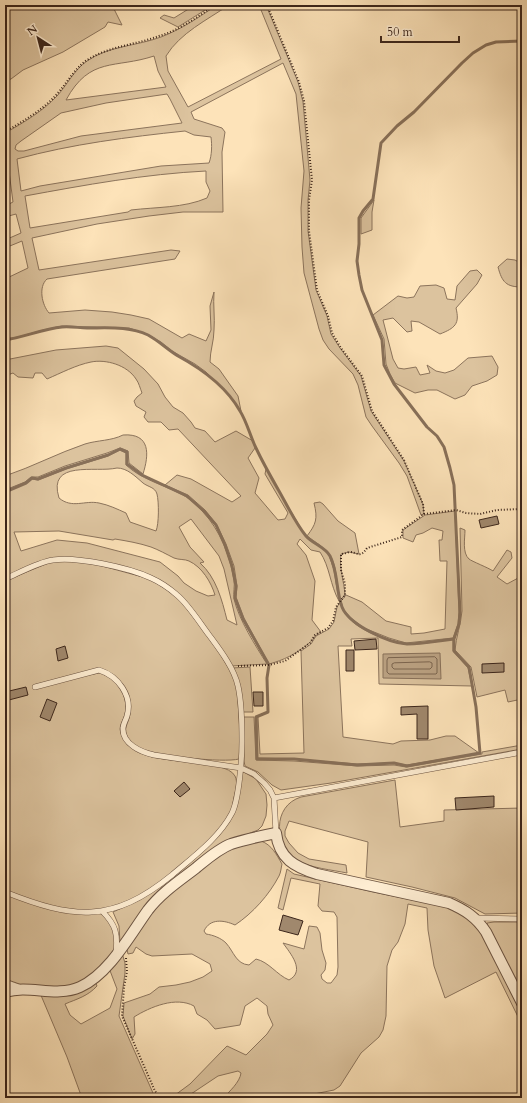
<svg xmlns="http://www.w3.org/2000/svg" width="527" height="1103" font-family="Cardo,serif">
<rect width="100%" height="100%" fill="#fde3b9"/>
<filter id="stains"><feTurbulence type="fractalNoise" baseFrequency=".005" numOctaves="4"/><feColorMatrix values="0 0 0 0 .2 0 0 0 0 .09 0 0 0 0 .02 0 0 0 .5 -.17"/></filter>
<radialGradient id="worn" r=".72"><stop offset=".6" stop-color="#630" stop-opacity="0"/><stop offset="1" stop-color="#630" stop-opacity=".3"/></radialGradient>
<path fill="#dcc39e" stroke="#8c745c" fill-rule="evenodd" d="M5 5H112L122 25 108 22 105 27 63 52 23 70 11 79 5 81Z
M195 5H213L178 27 160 18 164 15 174 18Z
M217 5H229C207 20 180 33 166 56L168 71 188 107 281 59 259 5H266L298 82 303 102 310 180 308 200V231L316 290 327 316 331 334 340 348 361 376 371 411 404 461 423 504 424 514 421 515 407 476 399 463 372 426 366 417 358 385 353 374 329 349 323 340 319 329 304 273 302 247 301 208 304 171 296 94 283 63 191 112 194 119 222 128 225 132 222 152 223 212H183L149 216 97 224 32 238 39 270 171 250 180 251 175 259 47 279C38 287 42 305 49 313L85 310 112 312 131 315 149 319 182 338 189 334 206 341 211 330 210 306 214 292C213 305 215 317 214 330 214 341 210 351 210 362L219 369 238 396 241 411 232 398 206 372 195 364 172 351 161 342 147 334 129 328 62 326 43 330 18 337 5 339V279L28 268 22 241 5 248V240L21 233 16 214 5 217V206L13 202 7 156 5 150V133C23 123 43 111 57 96 67 85 74 70 87 61 108 46 137 46 161 37 182 29 199 17 217 5ZM154 56 158 71 166 87 66 100C90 56 115 69 154 56ZM167 94 170 99 182 123 81 136 24 151H18L15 149 16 145 21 141 61 113 106 103ZM185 131 194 135 211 137C212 145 212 155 209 163L161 166 40 186 21 191 17 159C72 144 128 137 185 131ZM206 171V182L210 191 207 198C184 208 156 207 131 210L128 212 30 228 25 196C85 185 145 174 206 171Z
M374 200 372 212V230L361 234V218Z
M507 259 515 260 522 264V287C506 287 502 282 498 267Z
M477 270 482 275 477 284 456 308C460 324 455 328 440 334L419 322 411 321 412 331 407 332 393 318 383 320 393 359 398 368 404 369 416 367 420 375 430 373 427 365 436 371 445 373 454 370 468 358 492 356 498 367 497 375 487 381 472 386 465 395 455 399 437 390H428L415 393 395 383 390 374 386 364 384 339 373 315 398 296 407 298 414 297 420 286 436 285 444 288 447 299 455 300 457 286 470 271Z
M106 346 118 348 144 369 158 384 165 397 173 407 183 413 191 422 195 428 205 431 215 442 236 431 253 441 255 448 248 458 259 478 255 493 278 520 285 519 288 513 265 474 266 469 306 537 321 547 329 555 334 570 339 601C330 585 330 567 320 552L311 550 300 539 297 544 306 555 315 581 312 620 321 632C313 636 314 640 308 644 296 654 284 660 269 664L244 618 236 597 237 586 234 566 226 544 217 525 205 510 188 495 165 485 177 475 191 479 232 502 241 496 178 429 169 430 161 422H148L144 417 146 412 136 406 134 401 137 397 142 393C140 388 139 383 136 379 127 365 106 359 91 362 76 365 61 373 47 379L42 373H35L33 378 18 377 13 373 5 376V360L56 350Z
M123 435C151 433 149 455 143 474L129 463 128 451 120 448 107 453 65 466 38 477H31L25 482 5 490V476C32 467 58 453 85 444 98 440 111 441 123 435Z
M120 450 126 453V465C141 479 161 484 179 493 188 497 197 505 203 512 220 530 230 556 234 580 235 586 233 593 234 599 239 620 255 645 267 664L231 666 180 595 132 570 53 558 5 578V493C12 487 23 487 32 479L38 480 66 469 108 456ZM117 468C127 468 135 476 143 483 148 487 155 487 157 494 159 502 159 524 156 531L130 522 126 513C117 509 109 505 99 503 85 500 72 509 59 498 47 459 96 473 117 468ZM191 519 219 556 224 569 237 625 227 620C222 600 216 577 200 563L204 562 190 547 179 527ZM59 531 113 540 115 539C127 541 139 543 151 547 159 550 166 554 174 558 179 560 185 559 189 561 202 567 211 582 215 595L208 596 196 591 184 583 178 576 160 562 87 543 57 540 21 551 14 532Z
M320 502 323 504 338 521 355 533 359 554 349 552 341 554C339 568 344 581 345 595L340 600C336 586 338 566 329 554 324 547 315 542 307 536 316 524 318 519 314 503Z
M455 511 459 612 458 624 453 638 406 643 389 638 364 628 351 618 343 609 341 601 346 595 362 602 386 621 411 627V634L424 633 445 629 447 561H440L439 540H442L443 531 432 528 423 533 416 535 413 542 403 538V530L425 515Z
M460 528 465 530C465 538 462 553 469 559 471 561 489 568 493 571L507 550 511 552 512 558 497 577 507 584 520 577H522V699L508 702 505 690 477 697 471 667 455 650C456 637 461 624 462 611Z
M53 561H84L150 579 178 597 216 647 231 672 237 686 241 748 239 759C224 763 155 756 142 749 137 747 131 743 128 738 122 729 129 723 130 714 133 693 120 674 99 668L34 685 99 673C117 678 129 696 125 714 124 719 120 724 120 729 121 736 125 742 130 747 151 767 225 757 235 776 238 782 236 790 234 797 233 801 233 807 231 811 220 838 154 891 128 902 118 906 106 910 96 911 90 912 83 910 78 910 71 909 64 909 57 907 39 904 22 896 5 891V581Z
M340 602C346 623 365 631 383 638 390 641 399 644 407 644 420 645 439 641 453 639V651L468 668 472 686 379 684 378 638 351 639 352 646H338L343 737 393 744 401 741 430 740 446 736H455L479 753 407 765 394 763 357 764 294 759 257 758V718L258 717 260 754 304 753 301 651 311 644 316 636 329 629 334 622 337 607Z
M250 667 253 712H242L232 668Z
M243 717H254L256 760 294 761 358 766 394 765 406 767 482 754V752L522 745V749L331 783 281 790 272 785 258 772 245 766 244 761Z
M242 771 256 779 266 794 267 805 266 816 262 826 258 830 238 838 212 851 120 943 119 926 113 912 137 901 193 859 234 813Z
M395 780 400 827 444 821V810L522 808V913L485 914 455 898 412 887 366 877 368 842 289 821 285 831V836L289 843 298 853 309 859 346 865 347 873C333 870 309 868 297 860 274 845 272 806 301 797Z
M261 841C272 845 276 854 282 864 281 868 281 872 279 876 269 895 253 913 235 925 224 920 210 918 204 931L206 934C213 935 221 938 226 943 234 952 236 964 249 965L256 959C269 962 277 975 289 980 306 971 290 953 283 943L304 949 309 926 317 927 320 933 322 950 326 963 325 970 321 975 322 979 327 983H331L337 975 338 967 337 917 334 912 322 911 318 906 320 884 291 878 283 910 278 908 287 869 294 874 373 892 457 909 476 923 522 1009V1025L496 972 445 998 434 966 428 930 427 908 408 904 405 924 398 942 392 950 387 966 386 1016 383 1030 379 1037 361 1053 340 1086 334 1090 314 1094H286L258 1098H223C229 1092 240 1082 241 1073L238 1071 218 1076 185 1098H171L190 1084 223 1050 227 1046 246 1055 267 1034 273 1025 268 1014 267 1006 257 998 245 1006 240 1025 215 1029 207 1020 197 1014 194 1006C176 996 150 1007 134 1017L135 1034 132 1039 123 1016 124 1003 150 994 159 987 176 985 190 982 203 977 212 971 210 964 192 954 152 956 146 954 136 947 133 953 128 954 126 945 150 912 179 884 233 846Z
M5 893 34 904 101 914C111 920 118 937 114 949 111 960 79 986 68 987 60 988 30 987 22 985 17 983 11 981 5 979Z
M494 922H522V992L488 927 487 923Z
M122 953 125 963V973L119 1016 153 1093 157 1098H82L67 1057 40 993 95 981 97 986C88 996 77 999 65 1004L70 1015 81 1024 110 1008 117 989 109 968Z"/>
<path fill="#bba283" stroke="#887059" d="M440 653 441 679 383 678V654Z"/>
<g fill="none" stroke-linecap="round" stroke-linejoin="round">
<path stroke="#7b644e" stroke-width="1" d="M435 657 437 659V673L436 674H389L387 672V660L388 658Z
M430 662 432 663V667L430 669H394L392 667V664L394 663Z"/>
<path stroke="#887059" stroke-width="3" d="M5 340C24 337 43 329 62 327 70 326 79 328 87 328 108 328 129 326 148 335 159 341 168 350 178 356 202 369 226 386 240 411 247 422 250 436 256 448 263 463 271 477 279 491 287 505 296 524 306 536 313 544 325 547 330 556 338 572 336 591 342 607 349 625 389 643 407 644 422 644 439 641 454 639L459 624 460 612 454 485 450 468 444 447 437 436 427 427 394 384 384 365 382 340 362 290 359 275 357 261 359 244V218L363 211 373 199 381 143 397 126 414 112 462 63 473 53 486 45 496 42 522 41
M5 492 26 483 32 478 38 479 66 468 108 455 120 449 127 452V464L142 475 187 496 204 511 216 525 225 545 232 566 236 586 235 598 243 619 269 665 267 678 268 712 256 717 257 759H294L357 765 394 763 407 766 480 753 476 707 469 667 454 651V639"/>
</g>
<path fill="#a0886d" stroke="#3b251a" d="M497 516 499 524 481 528 479 520Z
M376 639 377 649 355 650 354 641Z
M65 646 68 658 58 661 56 649Z
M346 650H354V671H346Z
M504 663V672L482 673V664Z
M26 687 28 695 5 701V692Z
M253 692H263V706H254Z
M47 699 57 703 50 721 40 717Z
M428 706V739H417V714L401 715V707Z
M184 782 190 789 180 797 174 791Z
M494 796V807L456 810 455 798Z
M283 915 303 921 298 935 279 930Z"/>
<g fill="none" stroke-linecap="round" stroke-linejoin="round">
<defs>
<path id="service" d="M5 579C19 573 38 562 53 560 76 556 130 568 151 578 160 582 169 588 177 595 188 604 200 623 209 635 220 650 234 668 238 686 242 704 242 723 242 741 242 758 239 799 232 813 219 838 193 857 172 875 112 924 73 919 5 892
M35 687 99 670C118 676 133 696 127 716 126 720 123 724 123 728 122 744 141 752 154 755L241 768 254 774 264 783 270 790 274 798 276 833
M274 798 522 752
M102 911C116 925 118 934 116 953
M476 918 522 919
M5 982 19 987"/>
<path id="minor" d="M5 992C30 984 55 998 80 987 109 974 130 935 148 910 161 893 179 881 196 868 207 859 218 849 231 844 246 839 261 836 276 833 279 859 295 867 317 874L449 903C465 910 476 917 486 932L522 1003"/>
</defs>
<use href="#service" stroke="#6c5442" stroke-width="6"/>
<use href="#minor" stroke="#6c5442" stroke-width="12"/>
<path stroke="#3b251a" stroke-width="2" stroke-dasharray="1 2" stroke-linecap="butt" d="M5 132C23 121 43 110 57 94 67 83 74 69 87 60 109 46 135 45 159 36 180 30 197 17 215 5
M424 514 456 510 466 513 480 514 497 510 522 509
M238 666 269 665 285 661 310 643 315 635 328 628 333 621 336 607 345 595V584L341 570V554C344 554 346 553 349 552 358 552 360 559 367 548L402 537V530L424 514 423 504 404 460 372 411 362 376 341 348 332 333 328 316 317 290 309 231V200L312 180 304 101 299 82 267 5
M126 958 127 972 124 987 122 1016 155 1091 160 1098"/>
<use href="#service" stroke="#feedd2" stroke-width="5"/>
<use href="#minor" stroke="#feedd2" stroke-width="10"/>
</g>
<rect width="527" height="1103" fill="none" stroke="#fde3b9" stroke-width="20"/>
<rect x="6" y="6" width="515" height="1091" fill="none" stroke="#3b251a" stroke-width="2"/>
<rect x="10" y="10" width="507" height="1083" fill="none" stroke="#3b251a"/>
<g transform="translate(38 38) rotate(324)" stroke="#feedd2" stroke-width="3" paint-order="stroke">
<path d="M0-3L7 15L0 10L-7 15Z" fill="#3b251a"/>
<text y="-6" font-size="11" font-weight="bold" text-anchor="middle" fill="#3b251a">N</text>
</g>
<path d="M381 36v6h78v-6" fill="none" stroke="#3b251a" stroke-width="2"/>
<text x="387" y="36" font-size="12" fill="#3b251a" stroke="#feedd2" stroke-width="3" paint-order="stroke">50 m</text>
<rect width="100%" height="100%" filter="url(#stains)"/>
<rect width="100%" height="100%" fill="url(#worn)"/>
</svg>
